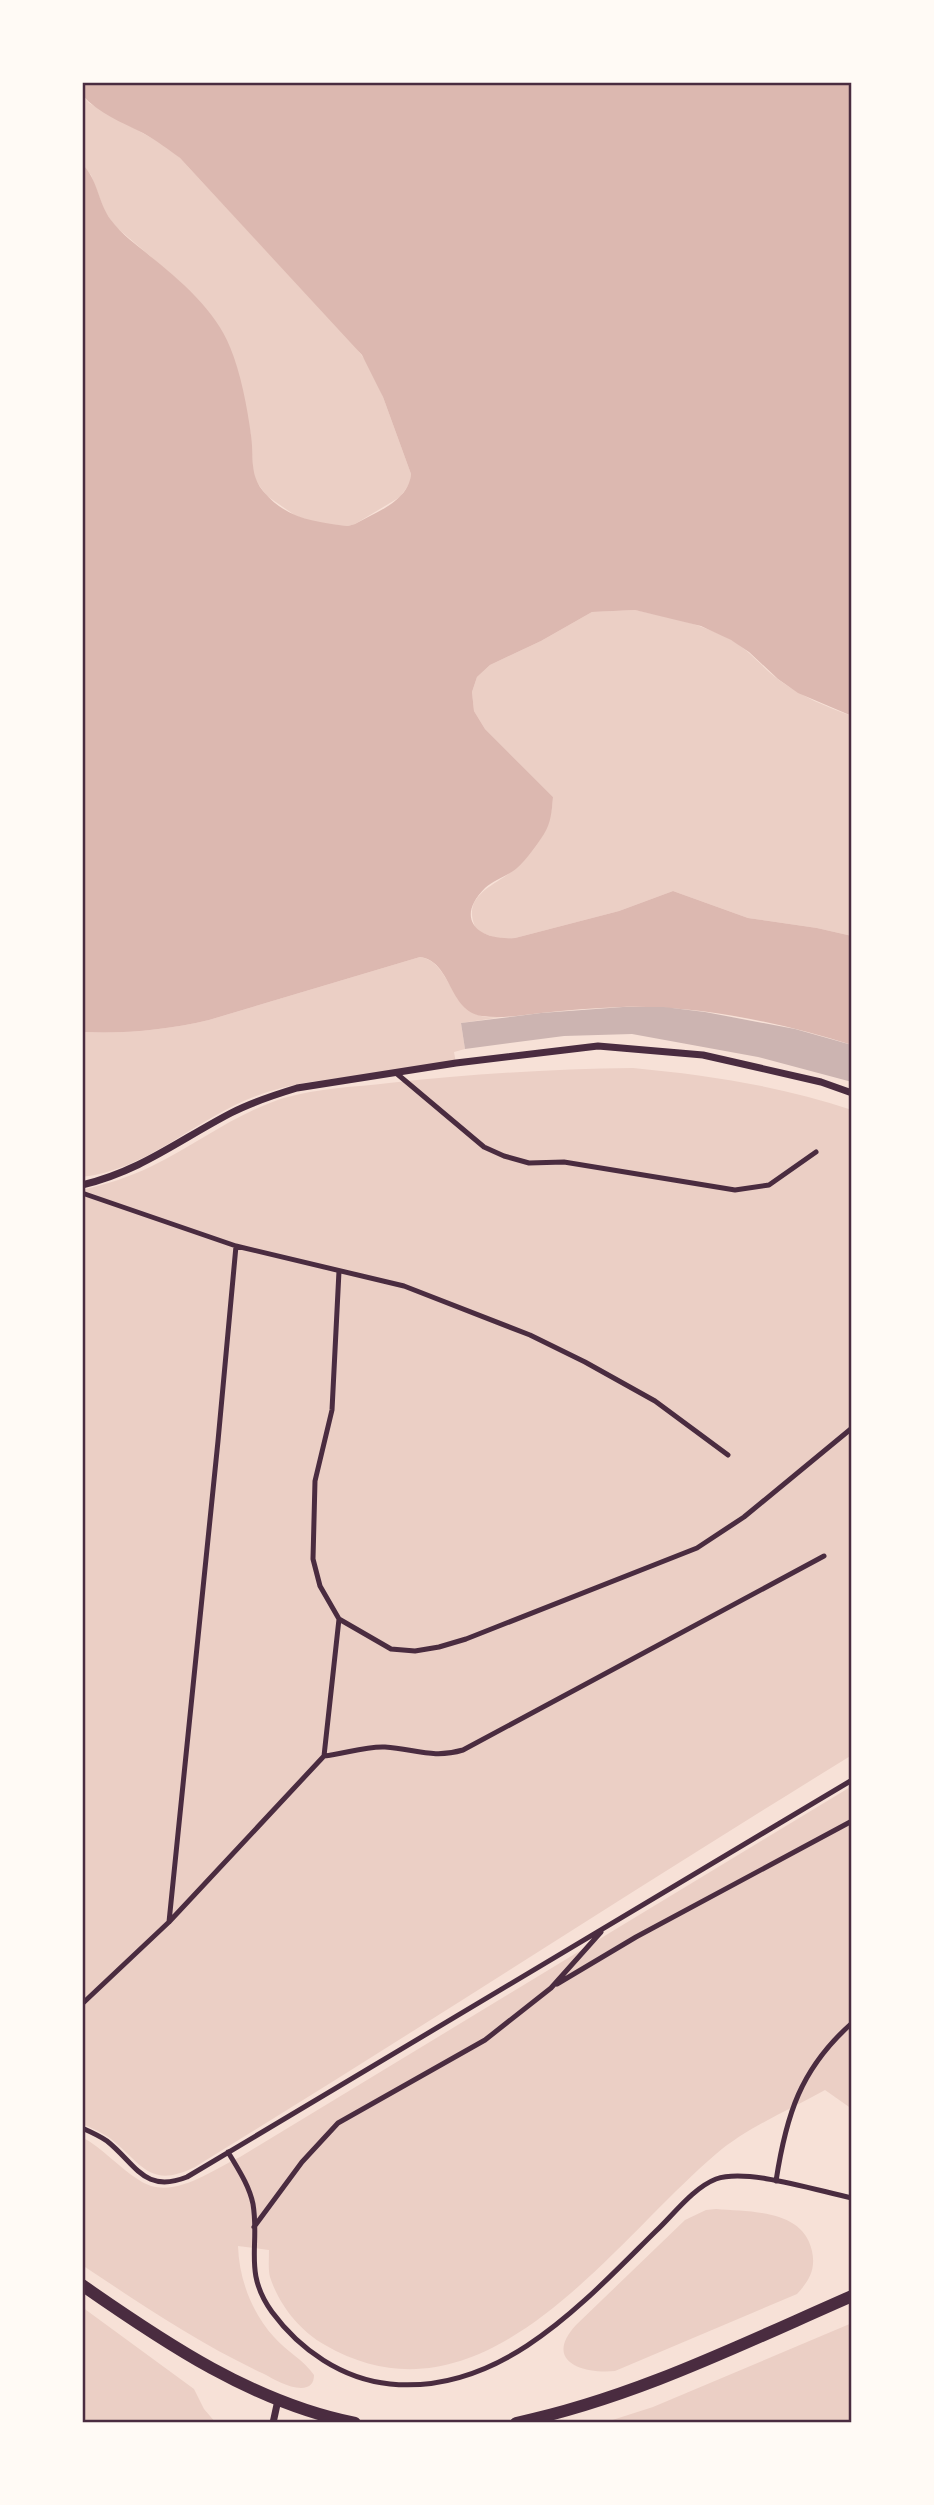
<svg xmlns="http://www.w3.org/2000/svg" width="934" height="2505" font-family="Inter,sans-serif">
<rect width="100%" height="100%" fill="#f7e1d7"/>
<path fill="#ebcfc5" d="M82 95 89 103 164 145 180 158 354 345 371 368 383 397 411 474 410 483 400 497 355 524 348 526 317 523 296 516 267 496 256 481 253 473 251 435 229 345 211 316 177 279 116 227 105 212 91 175 82 164Z
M635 610C668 617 704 624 733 641 751 652 763 668 779 680 801 696 826 707 852 716V936L817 928 748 918 673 891 619 911 515 938 499 939 477 931C458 894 497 886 517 867 538 848 552 825 553 797L485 729 474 711 472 692 477 677 490 665 541 641 592 612Z
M420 957C449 961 449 1006 481 1016 487 1018 496 1017 503 1017L461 1023 465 1049 454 1052 456 1063C435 1066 414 1071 393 1073 343 1078 292 1080 246 1100 190 1124 145 1170 82 1177V1032C125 1034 167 1030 209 1020Z
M633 1068C707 1075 781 1086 852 1110V1755C631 1891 415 2032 195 2167 150 2189 143 2165 111 2139 103 2133 92 2128 82 2124V1190C107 1184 130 1177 152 1166 197 1144 236 1113 284 1098 318 1088 355 1087 389 1083 471 1074 550 1069 633 1068Z
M852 1786V2109L825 2090C788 2111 749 2126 716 2154 611 2243 484 2437 325 2345 300 2331 279 2305 270 2277 268 2269 269 2259 269 2250L238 2246C239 2279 252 2313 274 2337 286 2351 304 2360 314 2375 314 2383 310 2388 301 2388 288 2388 274 2379 262 2373 198 2343 141 2304 82 2265V2137C104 2149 118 2167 139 2180 171 2202 210 2171 240 2157Z
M716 2209C750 2212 803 2209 812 2251 816 2270 809 2281 797 2294L615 2371C582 2374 543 2361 576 2325L685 2220 706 2210Z
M82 2307 194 2389 204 2409 216 2423H82Z
M852 2323V2423H603L653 2407Z"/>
<path fill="#dcb8b0" d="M82 82H852V716L798 693 778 679 749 652 731 640 701 626 635 610 592 612 541 641 490 665 477 677 472 692 474 711 485 729 553 797C552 810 551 823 544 834 537 845 527 859 517 868 508 876 494 880 485 888 454 919 478 941 515 938L619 911 673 891 748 918 817 928 852 936V1045C778 1022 698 1005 621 1007 594 1008 567 1010 541 1013 521 1015 502 1019 482 1016 448 1011 452 961 420 957L209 1020C167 1030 125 1034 82 1032V164C98 179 98 203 111 220 121 234 137 245 150 256 180 280 216 311 230 347 241 374 247 406 251 435 254 454 249 475 263 491 286 519 315 522 348 526L355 524C376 512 409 501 411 474L383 397 362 355 180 158C168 149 157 141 143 133 121 122 100 114 82 95Z"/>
<path fill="#ccb4b1" d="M623 1007H664L705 1012 795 1029 852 1045V1082L758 1057 632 1034 564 1036 465 1049 461 1023 541 1013Z"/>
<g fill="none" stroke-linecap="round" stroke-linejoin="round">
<path stroke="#4a2c40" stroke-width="5" d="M396 1073 484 1147 504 1156 529 1163 564 1162 735 1190 769 1185 816 1152
M82 1193 236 1246 404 1286 530 1335 585 1362 655 1401 728 1455
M339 1271 332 1410 315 1481 313 1559 320 1586 339 1619 391 1649 415 1651 439 1647 466 1639 697 1548 744 1517 852 1428
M324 1756C344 1754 365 1746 385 1747 415 1749 433 1759 463 1750L824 1556
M169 1922 218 1441 236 1246
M557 1984 636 1937 852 1821
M82 2004 169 1922 324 1756 339 1619
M82 2128C91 2132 100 2136 107 2141 136 2164 144 2194 187 2177L852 1780
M228 2152C238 2169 249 2185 253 2204 260 2246 243 2272 272 2312 300 2350 342 2379 390 2384 502 2395 584 2302 656 2231 674 2214 693 2188 716 2179 748 2168 818 2191 852 2198
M776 2181C786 2116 800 2069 852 2023
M254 2227 302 2162 338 2123 485 2040 551 1988 601 1932"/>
<path stroke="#4a2c40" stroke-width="7" d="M82 1185C141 1171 179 1140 231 1113 252 1102 274 1095 297 1088L456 1063 598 1046 703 1055 821 1082 852 1093
M273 2423 278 2400"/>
<path stroke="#4a2c40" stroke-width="12" d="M82 2285C165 2343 254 2403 355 2423
M516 2423C634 2398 742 2344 852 2296"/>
</g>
<rect width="934" height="2505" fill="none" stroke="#fffaf5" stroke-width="168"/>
<rect x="84" y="84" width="766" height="2337" fill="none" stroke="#4a2c40" stroke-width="2.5"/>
</svg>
